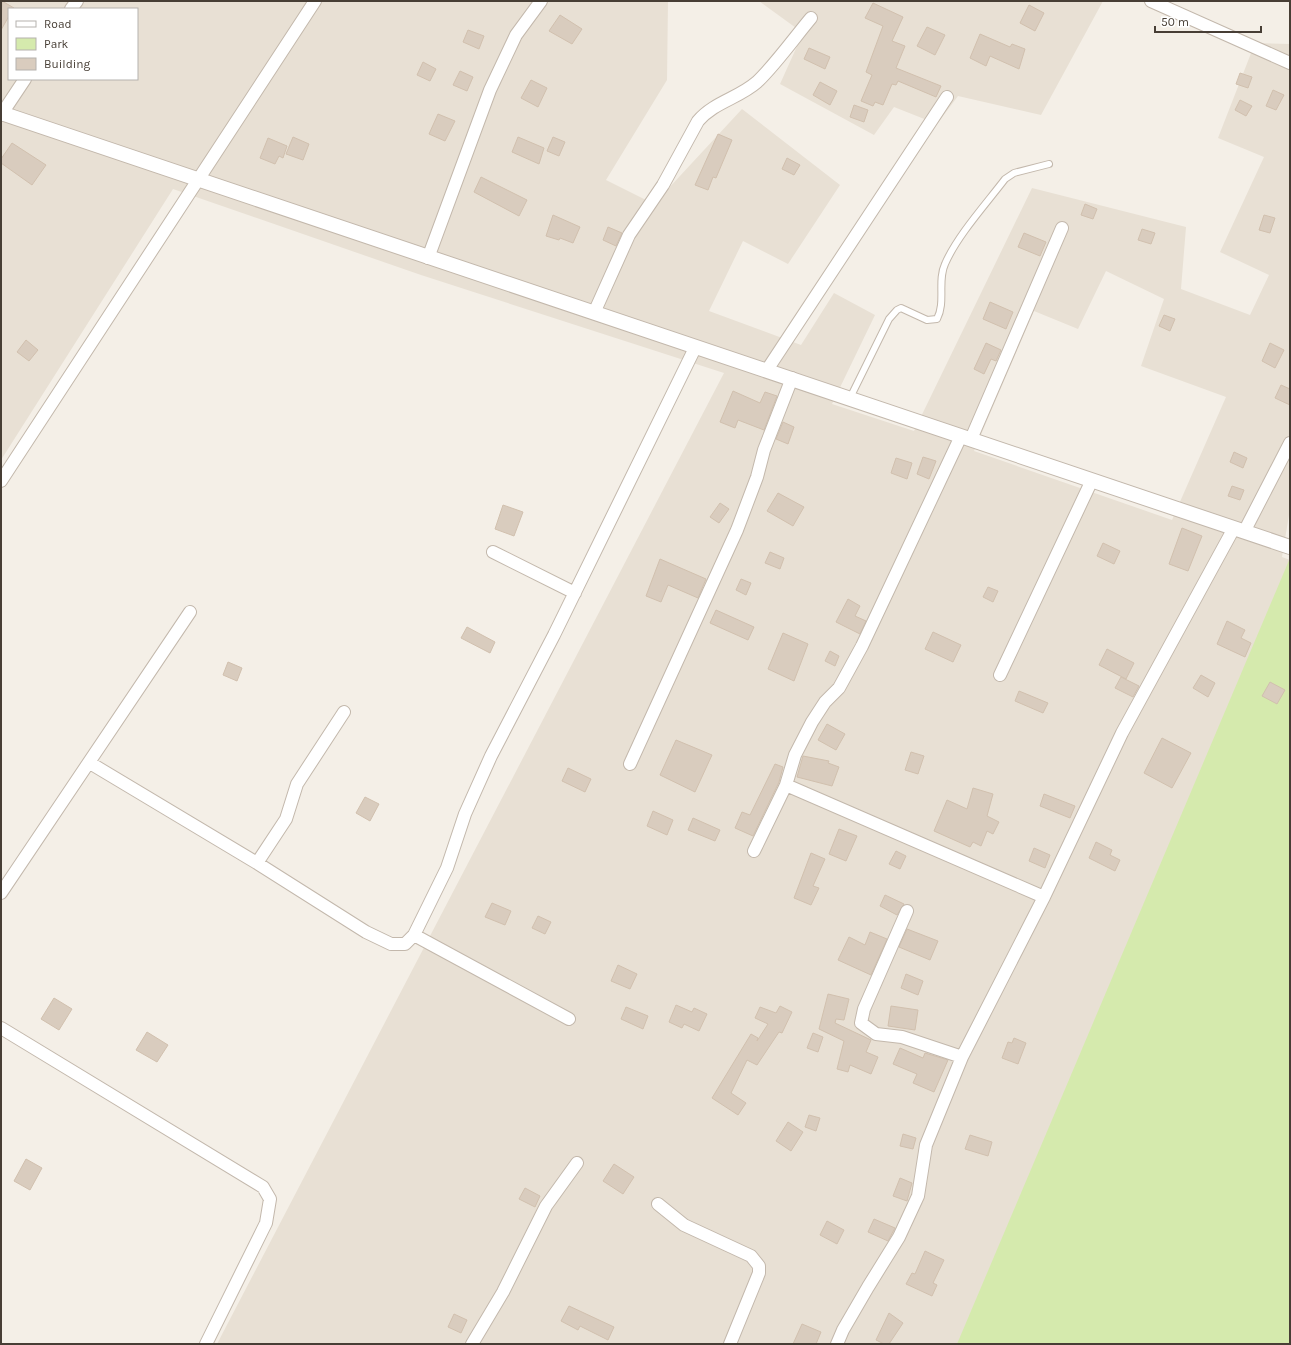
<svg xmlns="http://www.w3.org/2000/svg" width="1291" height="1345" font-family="Karla,sans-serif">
<rect width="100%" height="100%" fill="#f4efe7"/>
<path fill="#e8e0d4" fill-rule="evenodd" d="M1 1H668L667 80 606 180 654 204 742 109 840 185 788 264 743 241 709 311 801 345 834 293 875 315 832 404 914 431 1032 188 1186 227 1181 289 1250 315 1269 275 1220 252 1264 157 1218 138 1255 43 1290 44V509L1282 557 1290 560 966 1344H217L724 373 421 275 173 189 1 460ZM9 9H137V79H9ZM1106 271 1164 299 1141 366 1226 397 1172 520 974 451 1034 311 1078 329Z
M759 1H1103L1041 115 958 96 937 124 894 107 874 135 780 84 803 33Z"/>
<path fill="#d5eaad" d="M1290 558V1344H957Z"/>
<path fill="#d9ccbe" stroke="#d1c0ae" d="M2 1 14 8 9 9V16L1 30Z
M873 3 903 17 892 41 905 46 896 68 941 86 936 97 898 81 896 85 892 84 883 105 875 102 873 106 861 101 872 75 866 72 883 26 865 18Z
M1029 5 1044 13 1035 31 1020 23Z
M560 15 582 29 572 44 549 31Z
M927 27 945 35 935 55 917 46Z
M468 30 484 36 479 49 463 42Z
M980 34 1010 47 1012 44 1025 49 1019 69 990 56 986 66 970 58Z
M809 48 830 57 825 69 804 59Z
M423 62 436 69 430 81 417 75Z
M460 71 473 77 467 91 453 85Z
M1240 73 1252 77 1248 88 1236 84Z
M531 80 547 88 538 107 521 98Z
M820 82 837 91 830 105 813 95Z
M1273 90 1284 95 1276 110 1266 106Z
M1240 100 1252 106 1246 116 1235 110Z
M854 105 868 110 864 122 850 117Z
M438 114 455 121 445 141 429 134Z
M718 134 732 140 716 178 713 177 708 190 695 185Z
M293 137 309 144 303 160 286 154Z
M518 137 544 148 539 164 512 152Z
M553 137 565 142 559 156 547 151Z
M268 138 287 146 283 158 279 156 275 164 260 158Z
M12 143 46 165 32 185 1 163V159Z
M787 158 800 165 794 175 782 169Z
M481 177 527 200 519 216 474 192Z
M1085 204 1097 209 1093 219 1081 215Z
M553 215 580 227 573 243 560 238 559 240 546 236Z
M1264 215 1275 218 1270 233 1259 230Z
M608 227 622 233 616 246 603 240Z
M1142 229 1155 233 1151 244 1138 240Z
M1024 233 1046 242 1040 256 1018 247Z
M990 302 1013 312 1006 329 983 319Z
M1164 315 1175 319 1170 331 1159 326Z
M26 340 38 350 29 361 17 352Z
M986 343 1001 350 996 361 991 359 984 374 974 369Z
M1270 343 1284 350 1275 368 1262 361Z
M1281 385 1290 389V405L1275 398Z
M733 391 760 403 765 392 777 396 764 430 738 420 735 428 720 422Z
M783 422 794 427 788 444 776 439Z
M1234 452 1247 458 1243 468 1230 462Z
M923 457 936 461 929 479 917 474Z
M896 458 912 463 907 479 891 473Z
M1232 486 1244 490 1240 500 1228 496Z
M778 493 804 507 793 526 767 511Z
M720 503 729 509 719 523 710 517Z
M503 505 523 512 514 536 495 529Z
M1182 528 1202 536 1188 571 1169 564Z
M1103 543 1120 551 1114 564 1097 556Z
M770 552 784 558 780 569 765 563Z
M660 559 706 579 698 598 668 585 661 602 646 596Z
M741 579 751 583 746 595 736 590Z
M988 587 998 591 993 602 983 597Z
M848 599 860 606 855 616 866 621 860 634 836 622Z
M716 610 754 627 748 640 710 623Z
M1227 621 1245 630 1241 638 1251 643 1245 657 1217 644Z
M467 627 495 642 490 653 461 638Z
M933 632 961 645 953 662 925 649Z
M783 633 808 644 794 681 768 669Z
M1107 649 1134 663 1126 679 1099 665Z
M830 651 839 656 835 666 825 661Z
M228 662 242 668 237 681 223 675Z
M1201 675 1215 683 1208 697 1193 688Z
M1121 677 1139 686 1133 697 1115 688Z
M1270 682 1285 690 1277 704 1262 696Z
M1019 691 1048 703 1043 713 1015 701Z
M827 724 845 734 836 750 818 740Z
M1162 738 1191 753 1172 788 1144 773Z
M676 740 712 755 695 792 660 775Z
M911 752 924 756 918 774 905 770Z
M803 756 829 761 828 763 839 767 832 786 797 777Z
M775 764 783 767 779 782 753 836 735 828 742 812 750 815Z
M568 768 591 779 585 792 562 781Z
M973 788 993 794 987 816 999 822 993 834 987 831 981 846 973 842 970 847 934 831 947 800 967 809Z
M1044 794 1075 806 1070 818 1040 806Z
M365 797 379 804 370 821 356 813Z
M653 811 673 820 667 835 647 826Z
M693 818 720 830 715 841 688 830Z
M839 829 857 836 846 861 829 854Z
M1096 842 1112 850 1110 855 1120 860 1115 871 1089 858Z
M1034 848 1050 855 1045 868 1029 861Z
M896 851 906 856 900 869 889 864Z
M811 853 825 859 813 886 819 888 811 905 794 898Z
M885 895 904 904 897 915 880 906Z
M492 903 511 911 505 925 485 917Z
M538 916 551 922 545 934 532 928Z
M907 929 938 941 930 960 899 947Z
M870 932 887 939 871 975 838 960 849 937 865 945Z
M618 965 637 974 630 989 611 981Z
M906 974 923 981 918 995 901 988Z
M828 994 849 999 844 1020 836 1019 835 1023 871 1040 866 1052 878 1057 871 1074 850 1065 848 1072 837 1069 844 1041 819 1029Z
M54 998 72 1009 59 1030 41 1019Z
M676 1005 692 1012 694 1008 707 1014 699 1031 684 1024 682 1028 669 1022Z
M780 1006 792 1012 782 1033 779 1032 757 1065 747 1060 731 1093 746 1103 738 1115 712 1098 751 1034 758 1038 757 1041 768 1024 755 1018 760 1007 776 1013Z
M891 1006 918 1010 915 1030 888 1026Z
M626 1007 648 1016 643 1029 621 1019Z
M147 1032 168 1045 157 1062 136 1050Z
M813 1033 823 1037 818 1052 807 1048Z
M1014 1038 1026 1043 1018 1064 1002 1058 1008 1042 1012 1043Z
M900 1048 923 1058 925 1053 948 1060 934 1092 913 1083 917 1074 893 1064Z
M809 1115 820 1118 816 1131 805 1127Z
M788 1122 803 1132 791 1151 776 1141Z
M903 1134 916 1138 913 1149 900 1146Z
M970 1135 992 1142 988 1156 965 1149Z
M26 1159 42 1168 30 1190 14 1181Z
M614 1164 634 1177 623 1194 603 1181Z
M900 1178 912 1183 907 1201 893 1196Z
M525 1188 540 1196 535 1207 519 1199Z
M874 1219 895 1228 888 1241 868 1232Z
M827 1221 844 1230 837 1244 820 1235Z
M925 1251 944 1260 933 1283 937 1285 932 1296 906 1284 912 1273 915 1274Z
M569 1306 614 1327 608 1340 580 1326 578 1330 561 1321Z
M889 1313 903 1323 889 1344H884L876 1340Z
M454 1314 467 1320 461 1333 448 1327Z
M802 1324 821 1332 816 1344H793Z"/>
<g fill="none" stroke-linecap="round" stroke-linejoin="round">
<defs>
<path id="service" d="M850 398 889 319 897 310 901 308 927 320 937 319C946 302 937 281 945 264 957 236 986 204 1005 179L1014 173 1049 164"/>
<path id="minor" d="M1151 1 1290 63
M71 9 77 1
M1 115 25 79
M428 258 490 90 516 35 541 1
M594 313 629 235 663 185 698 121C714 102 739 98 757 82 775 65 795 37 811 18
M767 370 947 97
M971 439 1062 228
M1 481 315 1
M1244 532 1290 443
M493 552 575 593
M1000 675 1092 480
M90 763 257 863 366 932 391 944H405L414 935 447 868 465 814 491 756 554 635 695 348
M630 764 737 530 757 477 764 450 792 378
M786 785 1044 897
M754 851 786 785 795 755 812 722 825 702 839 688 862 646 961 436
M257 863 286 819 297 784 344 712
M1 893 190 612
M907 911 864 1009 861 1023 876 1034 902 1037 962 1057
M414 935 569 1019
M1 1028 263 1187 270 1199 266 1223 206 1344
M658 1204 684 1225 751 1256 759 1266V1273L730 1344
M472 1344 503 1292 546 1206 577 1163
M837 1344 843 1330 868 1287 899 1237 918 1196 926 1145 962 1057 1044 897 1122 733 1234 528"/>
<path id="tertiary" d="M1 113 1290 547"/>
</defs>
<use href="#service" stroke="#c3b8ac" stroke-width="8"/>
<use href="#minor" stroke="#c3b8ac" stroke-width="14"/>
<use href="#tertiary" stroke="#c3b8ac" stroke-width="16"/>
<use href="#service" stroke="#fff" stroke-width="6"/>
<use href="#minor" stroke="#fff" stroke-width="12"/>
<use href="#tertiary" stroke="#fff" stroke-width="14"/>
</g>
<rect width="1291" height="1345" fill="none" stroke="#473e35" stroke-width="4"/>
<rect x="8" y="8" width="130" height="72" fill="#ffffff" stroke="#b5b2ae"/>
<rect x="16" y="21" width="20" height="6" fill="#ffffff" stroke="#b5b2ae"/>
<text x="44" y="28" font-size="12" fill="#473e35">Road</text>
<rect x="16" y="38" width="20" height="12" fill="#d5eaad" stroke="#b5b2ae"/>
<text x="44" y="48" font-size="12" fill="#473e35">Park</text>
<rect x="16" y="58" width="20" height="12" fill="#d9ccbe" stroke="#b5b2ae"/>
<text x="44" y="68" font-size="12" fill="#473e35">Building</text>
<path d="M1155 26v6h106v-6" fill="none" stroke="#473e35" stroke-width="2"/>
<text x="1161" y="26" font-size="12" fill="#473e35" stroke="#ffffff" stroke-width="3" paint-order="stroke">50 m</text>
</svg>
